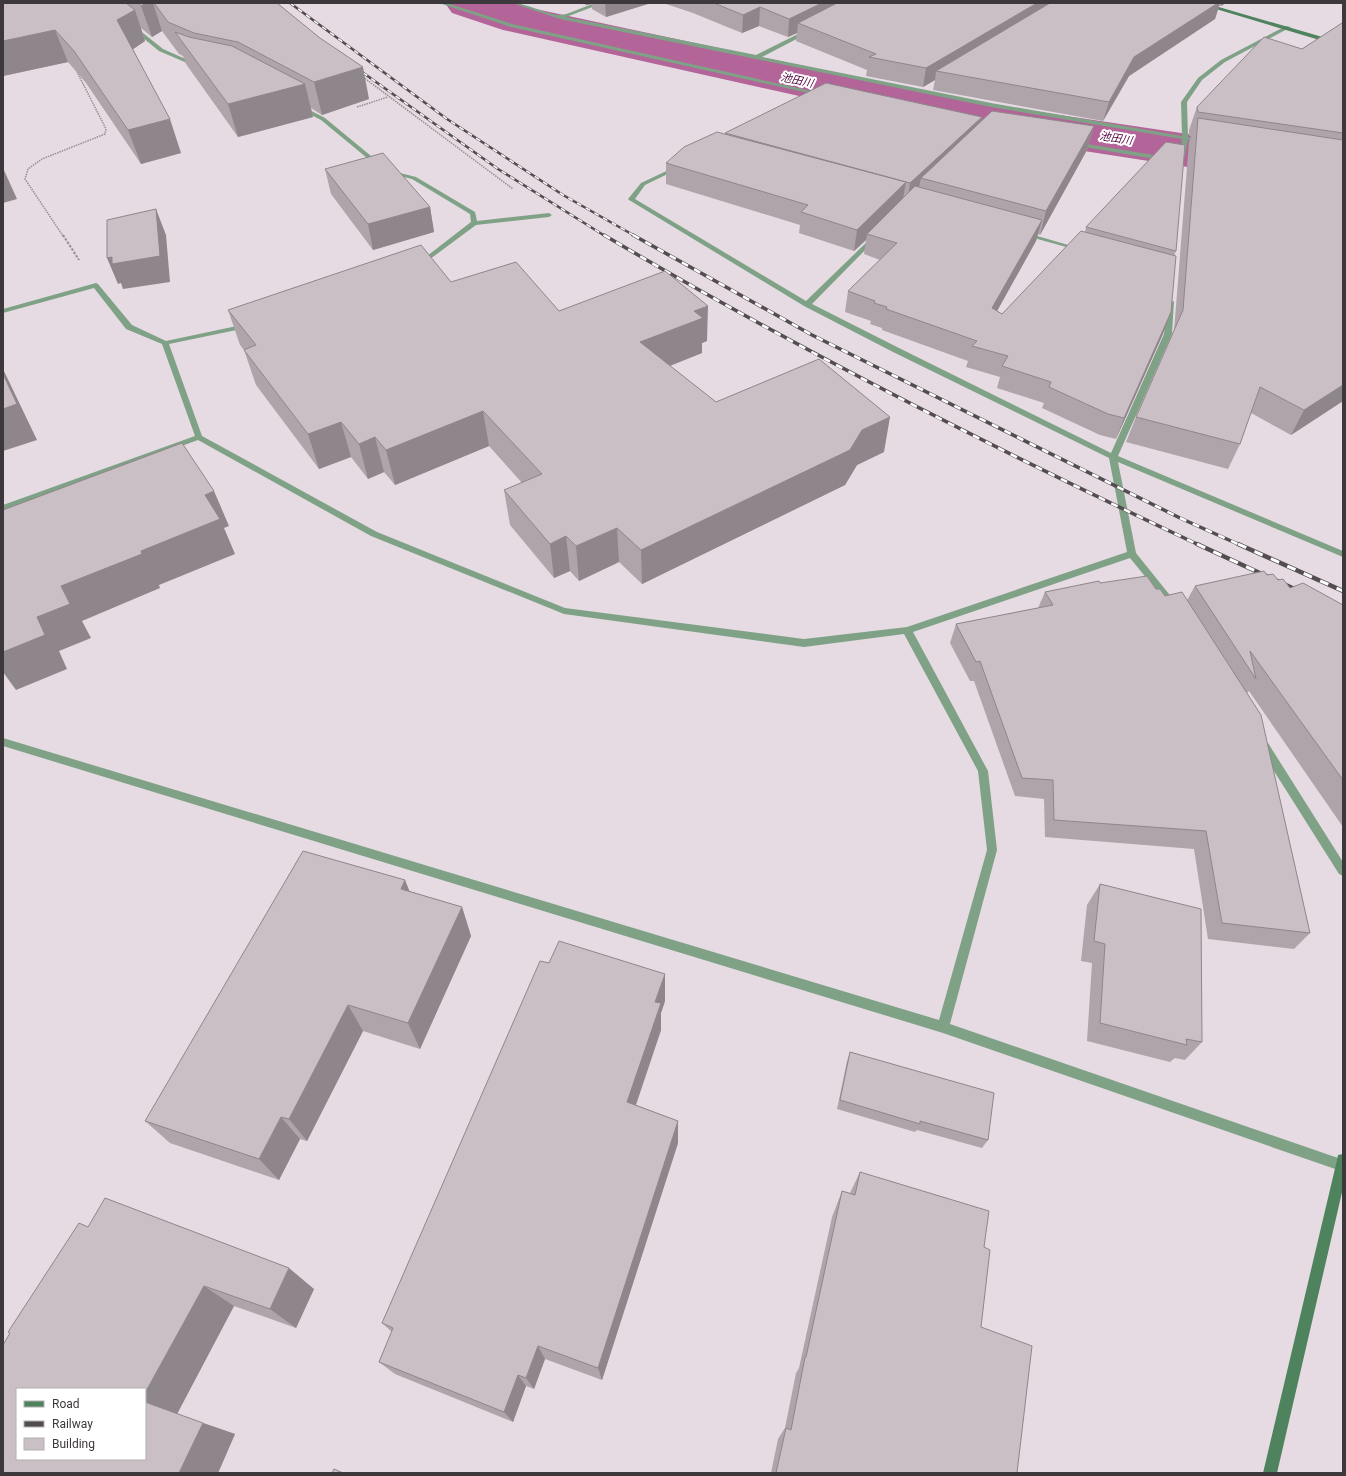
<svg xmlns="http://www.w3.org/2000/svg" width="1346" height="1476" font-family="Roboto,'Noto Sans JP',sans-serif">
<rect width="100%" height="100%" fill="#e6dbe2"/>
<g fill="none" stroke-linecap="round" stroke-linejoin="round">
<path fill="#b36498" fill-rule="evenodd" d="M445 3H515L531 8 925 92 999 106 1343 157V191L999 138 925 124 503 30 452 13Z"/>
<path stroke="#958d92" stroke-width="1.5" stroke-dasharray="1.5 1" stroke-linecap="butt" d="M363 77 513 189
M357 107 388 97
M63 236 25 179 28 169 42 159 105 134 106 129 77 72"/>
<path stroke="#958d92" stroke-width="2" stroke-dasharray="2.5 1.5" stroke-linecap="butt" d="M63 235 79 260"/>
<path fill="#7fa287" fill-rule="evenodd" d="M439 3H447L512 24 825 94 822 96 511 27Z
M512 3C527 3 550 16 561 15 575 13 587 3 603 3L566 17 756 55 808 29 811 31 810 32 762 57 991 103 1182 136 1181 102 1198 78 1221 60 1286 26 1291 27 1225 62 1202 80 1187 102 1188 137 1194 139 1188 140 1185 157 1182 159 1179 157 1182 139 991 107 560 19Z
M133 25 163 49 199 65 194 66 159 51 131 28 130 27Z
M300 105 325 118 388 170 416 177 475 212 477 221 549 213 552 215 549 217 476 225 422 265H418V263L471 222 470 214 412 179 384 172 321 120 298 108 297 107Z
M1075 142 1166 157 1169 159 1166 161 1073 145V143Z
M677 166 682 167 645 185 635 199 806 301 872 237H876V239L812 304 899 348 1111 453 1164 334 1167 303 1174 301 1172 334 1118 456 1343 551V557L1118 462 1136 553 1177 604 1179 606 1177 608H1171L1130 558 913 632 988 771 997 850 950 1024 1341 1159H1343V1171H1341L943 1033 3 746V738L939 1020 987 850 978 771 904 634 804 647 564 614 371 536 198 440 3 511V505L195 436 162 344 126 329 94 288 3 313V309L96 283 98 284 132 325 166 341 251 323V327L169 344 202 436 377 532 565 608 804 639 907 627 1127 552 1109 458 893 352 804 306 629 200 628 199 641 183Z
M1023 233H1027L1082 249 1077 250 1023 235Z
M1264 742 1268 743 1343 862V876L1339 874 1260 749 1259 746 1260 743Z"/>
<path fill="#4e835d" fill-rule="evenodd" d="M1196 3H1205L1343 43V47Z
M1343 1154V1188L1277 1473H1263L1337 1160 1338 1155Z"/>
<defs>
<path id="rail-far2" d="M290 3 447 119 563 195 635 236
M355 67 498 169 605 236"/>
<path id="rail-far1" d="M604 235C796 349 997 450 1199 545
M633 235 812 335 1180 518 1240 545"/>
<path id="rail" d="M1197 544 1301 592
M1238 544 1343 591"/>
</defs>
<use href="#rail-far2" stroke="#534d50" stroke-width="2.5"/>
<use href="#rail-far1" stroke="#534d50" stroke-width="3.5"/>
<use href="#rail" stroke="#534d50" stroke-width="4.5"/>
<use href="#rail-far2" stroke="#fff" stroke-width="1.5" stroke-dasharray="5" stroke-linecap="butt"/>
<use href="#rail-far1" stroke="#fff" stroke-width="2.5" stroke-dasharray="7" stroke-linecap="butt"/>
<use href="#rail" stroke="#fff" stroke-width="3" stroke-dasharray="9" stroke-linecap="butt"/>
</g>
<path fill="#afa4aa" d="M3 3H277L369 99 322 115 311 108 313 117 238 137 186 64 183 56 179 54 162 31 152 37 141 28 145 41 133 49 181 153 141 164 86 83 68 62 3 76Z
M582 3H651L606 17 592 9V4L586 5Z
M663 3H1226L1221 6H1219L1215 19 1129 76 1103 121 933 90 935 80 923 87 866 76 867 70 796 41 797 33 788 37 759 26 742 33 693 13Z
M1343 24V401L1291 435 1251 413 1240 444 1228 469 1126 442 1136 417 1174 331 1189 142 1191 136H1189V130L1197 107 1302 49Z
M982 117 981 121 1094 126 1087 150 1040 235 1038 234 1036 241 997 311 1002 314 1085 232 1086 227 1176 251 1174 256 1163 334 1116 439 1100 435 1042 408 1044 403 997 388 1000 377 966 367 968 361 882 330V328L870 324 871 321 845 312 848 291 880 260 864 254 866 240 854 251 799 233 800 225 666 184V163L725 134Z
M325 169 430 207 434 232 373 250 331 194Z
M451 282 559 311 707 341 702 343V353L670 366 716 402 884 452 857 465 845 485 642 584 619 562 579 581 570 571 554 578 510 525 504 490 522 483 489 446 395 485 384 472 368 479 351 457 319 469 256 385 244 350 240 345 228 310Z
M1267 575 1290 588 1343 605V827L1249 691 1247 693 1310 933 1294 949 1208 939 1194 849 1045 837 1044 799 1015 796 974 681H970L950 643 956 624 1038 608 1045 592 1100 583 1156 589 1165 596 1187 600 1195 586Z
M405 880 409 891 462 907 471 936 420 1049 363 1031 307 1141 300 1139 279 1180 170 1143 145 1121Z
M1100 884 1202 1042 1185 1060 1175 1058 1170 1062 1087 1041 1092 963 1081 961 1087 905Z
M665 1001 661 1013V1030L636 1105 678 1121V1143L602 1380 545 1359 534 1389 526 1386 513 1422 395 1374 379 1362 392 1332 382 1323Z
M850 1052 988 1140 982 1148 917 1130 915 1132 837 1109 847 1061Z
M860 1172 984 1247 981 1327 1017 1473H771L778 1439 785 1428 796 1373 799 1368 832 1217 842 1191 850 1193Z
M88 1227 314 1289 296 1328 234 1306 177 1414 235 1434 218 1473H3Z"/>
<path fill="#8e868b" d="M146 3H153L162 31 152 37 141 6Z
M586 3H592V4L586 5Z
M605 3H651L606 17Z
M822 3H857L798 23 797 33 788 37 789 19Z
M1037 3H1063L936 71 935 80 923 87 926 68Z
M1218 3H1220L1215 19 1129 76 1103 121 1109 102 1134 57Z
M1222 3H1226L1221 6Z
M760 7 759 26 742 33 743 15Z
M135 10 145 41 129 52 117 20Z
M55 30 68 62 3 76V41Z
M363 67 369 99 322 115 314 82Z
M305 84 313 117 238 137 228 104Z
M982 117 979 132 921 178 919 187 908 198 910 183Z
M170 119 181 153 141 164 128 130Z
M1094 126 1087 150 1040 235 1046 211Z
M3 168 17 199 3 203Z
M906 182 902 204 867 234 866 240 854 251 857 230Z
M430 207 434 232 373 250 368 224Z
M156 209 166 235 170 282 123 289 121 283 118 284 107 258Z
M1042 220 1036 241 987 329 992 308Z
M708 306 707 341 702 343V353L641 377 640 342 694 311Z
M1171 312 1163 334 1116 439 1124 418Z
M3 369 37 440 3 451Z
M1343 385V401L1291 435 1304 410Z
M483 411 489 446 395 485 386 450Z
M890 417 884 452 857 465 845 485 642 584 641 550 862 430Z
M341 422 351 457 319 469 308 434Z
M375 437 384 472 368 479 359 444Z
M214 491 229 526 224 528 235 554 159 585 160 588 82 621 91 638 59 651 67 669 16 690 3 672V652L37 617 61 586 141 551 205 495Z
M617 528 619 562 579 581 576 546Z
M566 536 570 571 554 578 550 544Z
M405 880 417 910 401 889Z
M462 907 471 936 420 1049 408 1023Z
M665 974V1001L661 1013V1030L629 1125 627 1102 655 1002Z
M348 1005 363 1031 307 1141 289 1119Z
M281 1117 300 1139 279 1180 259 1159Z
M678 1121V1143L602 1380 598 1368Z
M289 1268 314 1289 296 1328 270 1309Z
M204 1286 234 1306 177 1414 145 1403V1393Z
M538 1346 545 1359 534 1389 526 1378Z
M518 1375 526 1386 513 1422 504 1412Z
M203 1423 235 1434 218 1473H179Z"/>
<path fill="#cbbfc6" stroke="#8e868b" d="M3 3H126L135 10 117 20 170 119 128 130 74 51 55 30 3 41Z
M138 3H146L141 6Z
M154 3H277L320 38 363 67 314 82 238 42 194 33 168 22Z
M714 3H822L789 19 760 7 743 15Z
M837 3H1037L926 68 869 57 876 54 798 23Z
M1050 3H1218L1134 57 1109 102 936 71Z
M1342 23 1343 24V133L1198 112 1197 107 1264 37 1302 49Z
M175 32 189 37 232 46 305 84 228 104Z
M826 83 982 117 910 183 725 133Z
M992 111 1094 126 1046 211 921 178Z
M1198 118 1343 140V385L1304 410 1260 387 1240 444 1136 417 1183 310Z
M717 132 906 182 857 230 801 212 808 205 666 163 684 147Z
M1166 142 1185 145 1176 251 1086 227Z
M383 153 430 207 368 224 325 169Z
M915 186 1042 220 992 308 1002 314 1081 231 1176 256 1171 312 1124 418 1108 414 1049 387 1051 382 1002 366 1008 356 972 346 977 341 886 309 887 307 874 303 875 301 848 291 897 243 867 234Z
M156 209 160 256 112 264V257L107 258V220Z
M421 245 451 282 516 262 559 311 665 271 708 306 694 311 703 318 640 342 716 402 819 359 890 417 862 430 850 450 641 550 617 528 576 546 566 536 550 544 504 490 542 474 483 411 386 450 375 437 359 444 341 422 308 434 244 350 256 345 228 310Z
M3 374 17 404 3 409Z
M182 443 214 491 205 495 220 519 141 551 142 554 61 586 70 604 37 617 45 635 3 652V510Z
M1264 571 1267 575 1273 574 1278 580 1283 579 1290 588 1303 583 1343 605V780L1250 651 1256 679 1195 586Z
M1147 576 1156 589H1160L1165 596 1182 592 1261 715 1310 933 1222 923 1206 831 1054 820 1053 780 1022 778 980 661 976 662 956 624 1053 605 1045 592 1099 581 1100 583Z
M303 851 405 880 401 889 462 907 408 1023 348 1005 289 1119 281 1117 259 1159 145 1121Z
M1100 884 1201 909 1202 1042 1186 1039 1187 1045 1100 1023 1105 944 1094 941Z
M559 941 665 974 655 1002 661 1003 627 1102 678 1121 598 1368 538 1346 526 1378 518 1375 504 1412 379 1362 393 1328 382 1323 540 961 549 963Z
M850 1052 994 1093 988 1140 920 1121V1124L840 1100Z
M860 1172 989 1211 984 1247 990 1250 981 1327 1032 1346 1017 1473H776L786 1428 791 1430 805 1357H806L842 1191 855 1195Z
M105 1198 289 1268 270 1309 204 1286 145 1393V1389H17V1459H145V1402L203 1423 179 1473H3V1345L10 1333 8 1332 79 1223 88 1227Z
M334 1469 343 1473H332Z"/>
<g text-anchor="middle" stroke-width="4" stroke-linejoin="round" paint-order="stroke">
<g font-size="11" font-style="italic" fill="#4f043c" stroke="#fff">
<text transform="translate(797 80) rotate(12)" y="4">池田川</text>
<text transform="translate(1116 138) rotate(9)" y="4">池田川</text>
</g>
</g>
<rect width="1346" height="1476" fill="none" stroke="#3d383b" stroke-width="8"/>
<rect x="16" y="1388" width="130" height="72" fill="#ffffff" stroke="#b1afb1"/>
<rect x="24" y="1401" width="20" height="6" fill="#4e835d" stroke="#b1afb1"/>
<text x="52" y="1408" font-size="12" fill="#3d383b">Road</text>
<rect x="24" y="1421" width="20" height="6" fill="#534d50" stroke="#b1afb1"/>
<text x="52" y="1428" font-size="12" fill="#3d383b">Railway</text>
<rect x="24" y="1438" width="20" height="12" fill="#cbbfc6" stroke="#b1afb1"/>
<text x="52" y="1448" font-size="12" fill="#3d383b">Building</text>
</svg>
